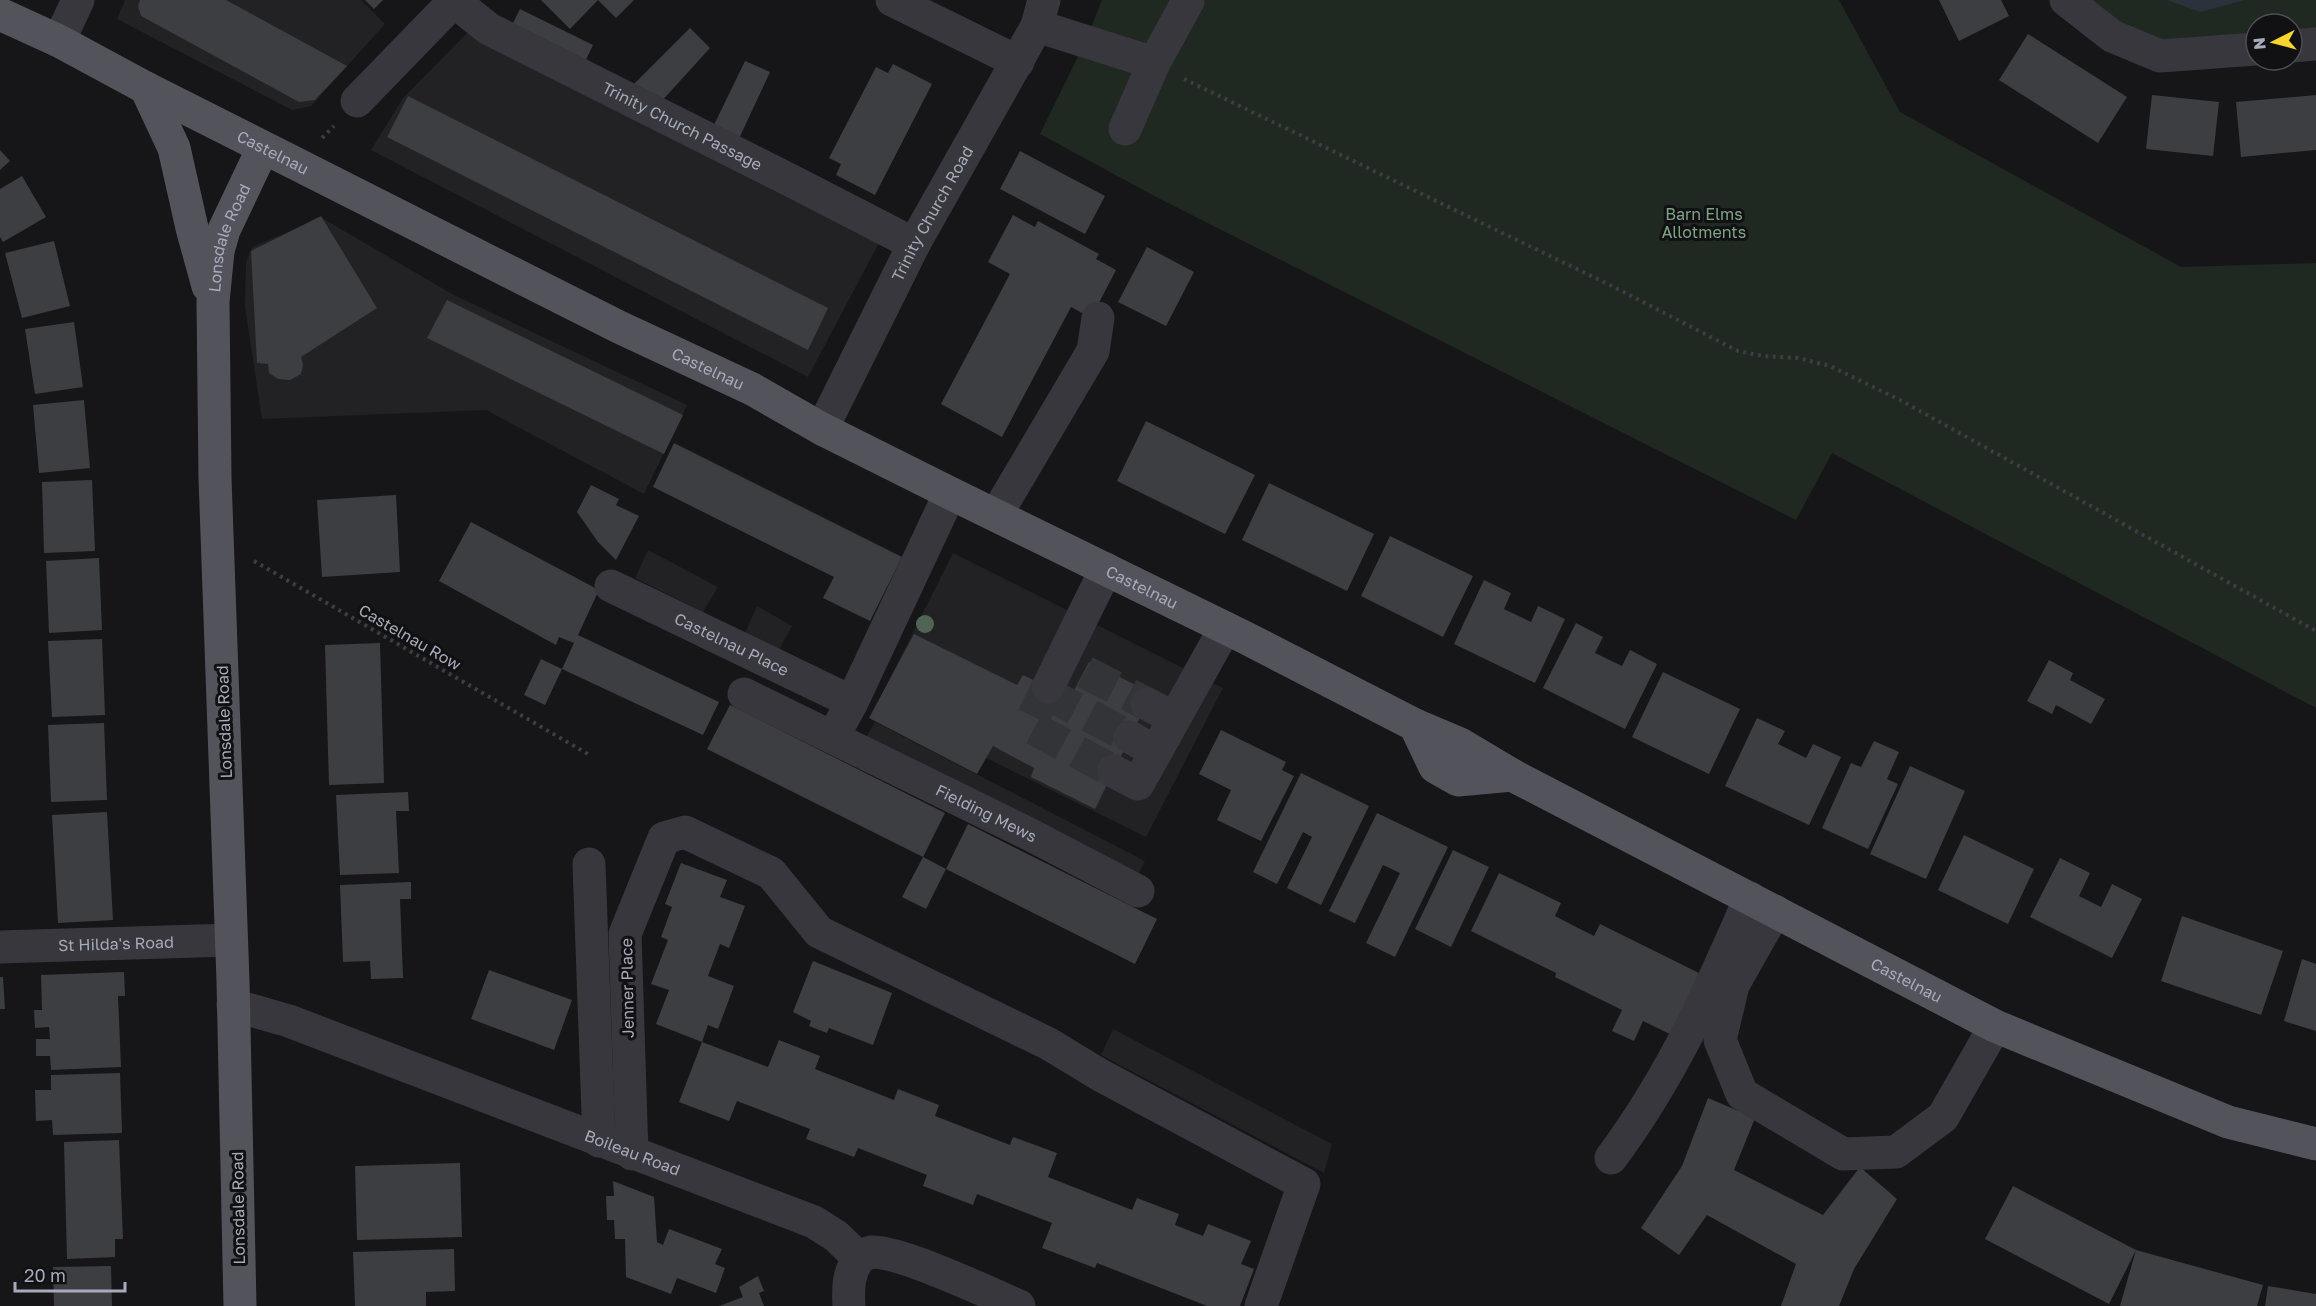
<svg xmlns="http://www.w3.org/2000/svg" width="2316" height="1306" font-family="'Golos Text',sans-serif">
<rect width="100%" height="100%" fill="#161618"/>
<path fill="#222225" d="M125 0H361L385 24 311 106 292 110 117 19Z
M472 28 889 224 808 377 371 150 403 98Z
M322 218 452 294 687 405 644 494 486 410 262 419 245 307 246 262 252 247Z
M648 550 718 587 703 612 635 578Z
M953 553 1223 688 1146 837 877 704Z
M757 606 792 626 779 650 745 633Z
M875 722 1145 861 1133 884 862 744Z
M1113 1029 1332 1144 1324 1173 1101 1055Z"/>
<path fill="#202822" d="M1102 0H1839L1900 112 2181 267 2316 263V708L1832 453 1796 520 1158 198 1040 134 1085 42Z
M2085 0H2316V31L2292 33V24H2256V36L2161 43 2092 11Z"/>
<path fill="#2b323c" d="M2167 0H2245L2200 12Z"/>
<path fill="#3d3e42" d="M140 0H226L347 66 315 100 299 102 141 16 138 6Z
M365 0H383L374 9Z
M541 0H634L616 18 598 0 570 29Z
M1939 0H2001L2009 16 1959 41Z
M520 9 593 45 583 66 510 29Z
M690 28 710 48 659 104 633 85Z
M2028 34 2127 97 2098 143 1999 80Z
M745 61 770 72 736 145 711 131Z
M893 64 932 84 875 195 836 175 841 164 829 158 876 67 888 73Z
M2152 95 2219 102 2213 156 2146 149Z
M2316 95V150L2241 157 2236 102Z
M408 96 828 308 808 350 387 137Z
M0 150 10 161 0 170Z
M1020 151 1105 196 1085 234 1000 189Z
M22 176 46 217 3 242 0 237V189Z
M1013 215 1035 227 1038 221 1099 254 1096 259 1116 270 1091 318 1071 307 1002 437 941 404 1010 274 988 262Z
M321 216 377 308 301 357 303 365 301 374 290 380 278 379 269 373 268 364 257 363 251 251Z
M54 241 70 306 22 318 5 253Z
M1147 247 1194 272 1166 326 1118 302Z
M447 300 683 415 664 454 427 338Z
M74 322 83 387 35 394 25 329Z
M84 400 90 468 39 473 33 405Z
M1146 421 1255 475 1225 534 1117 481Z
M674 443 902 557 870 621 823 598 834 577 653 487Z
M92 480 95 551 44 553 42 482Z
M1269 483 1374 534 1347 591 1242 540Z
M591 485 619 499 616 505 639 516 616 560 598 542 577 512Z
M396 495 400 572 322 577 317 500Z
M471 522 599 590 578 635 719 702 703 735 562 669 574 643 559 637 556 645 439 581Z
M1390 536 1473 576 1443 637 1361 596Z
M99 558 102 630 49 633 46 561Z
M1484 580 1511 593 1504 609 1531 622 1538 606 1565 619 1535 683 1454 644Z
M1576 623 1603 637 1595 653 1622 666 1630 650 1657 664 1625 729 1543 688Z
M914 634 1017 685 1023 675 1070 698 1089 662 1152 693 1095 809 1031 777 1034 768 993 746 977 774 869 718Z
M102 639 105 715 52 717 48 641Z
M380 643 384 783 329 785 325 645Z
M541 659 562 669 545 705 524 695Z
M2049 660 2073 673 2070 680 2105 699 2091 724 2056 705 2052 714 2027 701Z
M1663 672 1740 709 1709 774 1632 737Z
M730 705 945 813 923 857 707 749Z
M1757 718 1785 731 1778 744 1806 758 1813 744 1841 757 1809 825 1725 786Z
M104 723 107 800 51 802 48 725Z
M1221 730 1286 762 1282 770 1294 776 1261 841 1217 820 1231 790 1199 774Z
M1874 741 1899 752 1887 779 1898 784 1868 849 1822 828 1851 763 1861 767Z
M1910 766 1965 791 1926 879 1870 854Z
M1301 773 1369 806 1321 905 1287 888 1312 837 1303 832 1277 884 1253 872Z
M408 792 409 811H396L399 873 340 875 336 795Z
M107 812 113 920 58 923 52 815Z
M1377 813 1448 847 1395 957 1366 943 1400 873 1383 865 1355 923 1329 911Z
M968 824 1157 919 1135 964 946 869 926 909 902 897 923 857 946 869Z
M1964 835 2034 869 2008 924 1938 890Z
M1453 850 1489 867 1451 947 1415 929Z
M2060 858 2090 873 2079 896 2101 907 2112 884 2142 899 2112 958 2030 917Z
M681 863 727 880 720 897 745 906 729 948 720 944 708 976 734 986 718 1029 708 1025 702 1042 768 1067 779 1040 820 1056 815 1069 894 1100 898 1089 939 1105 935 1116 1010 1145 1013 1137 1057 1153 1048 1177 1132 1210 1137 1198 1179 1214 1175 1225 1203 1236 1208 1224 1251 1241 1241 1264 1254 1269 1240 1306H1207L1097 1263 1095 1268 1042 1248 1052 1223 977 1194 973 1205 923 1186 927 1175 858 1148 854 1157 806 1139 810 1129 737 1101 729 1121 679 1102 702 1042 656 1024 669 990 651 984 668 940 661 937 672 907 665 904Z
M1499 873 1561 903 1555 916 1578 928 1594 936 1600 924 1703 975 1674 1036 1643 1021 1634 1041 1612 1031 1622 1010 1555 977 1556 973 1471 931Z
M411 882V899H400L403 978 371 979 370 961 343 962 340 885Z
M2182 916 2283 951 2261 1015 2161 981Z
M2302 959 2316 964V1031L2284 1021Z
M813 961 892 993 873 1045 829 1028 827 1033 809 1026 811 1021 793 1012Z
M489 970 572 1000 554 1050 471 1019Z
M124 972 125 996H118L121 1067 51 1070 50 1056H36V1039H50L49 1027 35 1028 34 1010H42L41 975Z
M0 977H3L5 1009H0Z
M120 1073 122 1133 53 1135 52 1120 36 1121 35 1090H51V1075Z
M1708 1098 1755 1118 1734 1170 1823 1215 1860 1167 1897 1199 1854 1269 1839 1306H1781L1796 1264 1707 1215 1679 1255 1641 1228 1682 1166Z
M119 1140 123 1239H115V1257L67 1259 64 1142Z
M460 1163 462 1237 357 1240 355 1166Z
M613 1181 654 1197 657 1242 663 1245 669 1229 722 1249 715 1264 725 1268 716 1293 677 1278 671 1294 626 1277 625 1239H615L614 1220H607L606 1196H614Z
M2013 1186 2136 1250 2263 1285 2257 1306H2120L2136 1250 2109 1304 1985 1239Z
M454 1249 455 1291 426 1292V1306H355L353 1252Z
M111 1266 112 1306H54L53 1267Z
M758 1276 764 1291 759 1293 764 1306H719L743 1297 739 1287Z
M2268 1286 2316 1294V1306H2265Z"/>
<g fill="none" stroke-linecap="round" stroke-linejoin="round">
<path stroke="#333438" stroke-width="33" stroke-dasharray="33 16" stroke-linecap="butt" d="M1085 672 1147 704
M1048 687 1029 726 1113 771
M1046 693 1130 737"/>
<path stroke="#3d3d44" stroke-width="4" stroke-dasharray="3 4.5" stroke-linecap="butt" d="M1184 79 1610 285 1738 351 1763 356 1798 358 1830 366 1900 400 2316 631
M322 138 334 126
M254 561 588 754"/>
<g stroke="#37373d" stroke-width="33">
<path d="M892 0 1018 62"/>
<path d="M2066 0 2112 36 2160 56 2256 49"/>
<path id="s1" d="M454 1 489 29 784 177 914 244"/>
<path d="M1037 26 1154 63"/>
<path d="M59 41 78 0"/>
<path d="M2292 46 2316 44"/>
<path d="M357 101 455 0"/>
<path d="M1125 129 1154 63 1188 1"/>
<path id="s2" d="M822 429 914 244 1037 26 1044 0"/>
<path d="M996 515 1093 351 1098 318"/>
<path id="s3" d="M611 586 852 702"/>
<path d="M1048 687 1106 569"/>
<path id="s4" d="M744 694 1029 834 1138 891"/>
<path d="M1147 704 1174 718"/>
<path d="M833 737 852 702 950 493"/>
<path d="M1130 737 1156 752"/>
<path d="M1113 771 1138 784 1225 628"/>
<path d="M589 864 599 1141"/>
<path d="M1775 911 1733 985 1720 1040 1742 1094 1843 1154 1896 1152 1943 1117 1995 1026"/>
<path id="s5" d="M0 947 231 940"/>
<path id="s6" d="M233 1005 289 1021 814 1222 836 1236 859 1258C863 1256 867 1253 871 1252 899 1250 989 1293 1019 1306"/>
<path d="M632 1154 625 934 664 838 685 832 771 873 819 932 1049 1044 1100 1075 1304 1184 1261 1306"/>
<path d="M1611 1158C1672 1076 1710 991 1750 898"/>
<path d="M849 1306C848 1288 848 1273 859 1258"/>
</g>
<g stroke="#53535c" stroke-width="33">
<path id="s7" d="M0 14 59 41 146 88 619 327 752 389 822 429 950 493 1244 637 1415 725 1460 744 1512 775 1995 1026 2228 1122 2316 1144"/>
<path d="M146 88 174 148 192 228 208 286"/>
<path d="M1415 725 1435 767 1458 780 1512 775"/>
<path id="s8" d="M240 1306 233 981 215 478 213 302 218 251 224 230 263 148"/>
</g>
</g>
<circle fill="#4f6454" cx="925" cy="624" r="9"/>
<g text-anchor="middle" stroke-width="6" stroke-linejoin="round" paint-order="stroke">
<g font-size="16" fill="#a7aab8" stroke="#111113">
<text dy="6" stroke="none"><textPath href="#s1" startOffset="261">Trinity Church Passage</textPath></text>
<text dy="6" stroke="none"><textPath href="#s7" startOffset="306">Castelnau</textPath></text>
<text dy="6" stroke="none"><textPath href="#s2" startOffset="242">Trinity Church Road</textPath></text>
<text dy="6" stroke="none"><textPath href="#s8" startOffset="1071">Lonsdale Road</textPath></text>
<text dy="6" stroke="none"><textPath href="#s7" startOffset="792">Castelnau</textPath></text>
<text dy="6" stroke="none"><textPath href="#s7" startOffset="1278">Castelnau</textPath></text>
<text transform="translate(410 637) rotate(30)" y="6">Castelnau Row</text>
<text dy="6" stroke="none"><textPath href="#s3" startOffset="134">Castelnau Place</textPath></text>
<text transform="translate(224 722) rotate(-92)" y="6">Lonsdale Road</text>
<text dy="6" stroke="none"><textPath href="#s4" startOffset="270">Fielding Mews</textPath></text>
<text dy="6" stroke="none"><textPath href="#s5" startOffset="116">St Hilda's Road</textPath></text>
<text dy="6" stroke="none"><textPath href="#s7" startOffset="2138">Castelnau</textPath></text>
<text transform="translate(627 988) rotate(-91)" y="6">Jenner Place</text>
<text dy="6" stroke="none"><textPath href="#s6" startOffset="426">Boileau Road</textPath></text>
<text transform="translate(238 1208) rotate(-91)" y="6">Lonsdale Road</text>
</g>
<g font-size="16" fill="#7ea486" stroke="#111113">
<text x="1704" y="220">Barn Elms<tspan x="1704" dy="18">Allotments</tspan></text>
</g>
</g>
<g transform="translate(2274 42) rotate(264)"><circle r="28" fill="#111113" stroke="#4d4e55" stroke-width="1.5"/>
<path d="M0-4.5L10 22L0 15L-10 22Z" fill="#f9d52d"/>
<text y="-9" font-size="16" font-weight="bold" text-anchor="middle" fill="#a7aab8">N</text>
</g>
<path d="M15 1282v9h110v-9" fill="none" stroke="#a7aab8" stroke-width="3"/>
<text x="24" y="1282" font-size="18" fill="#a7aab8" stroke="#111113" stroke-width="4.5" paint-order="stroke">20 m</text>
</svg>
